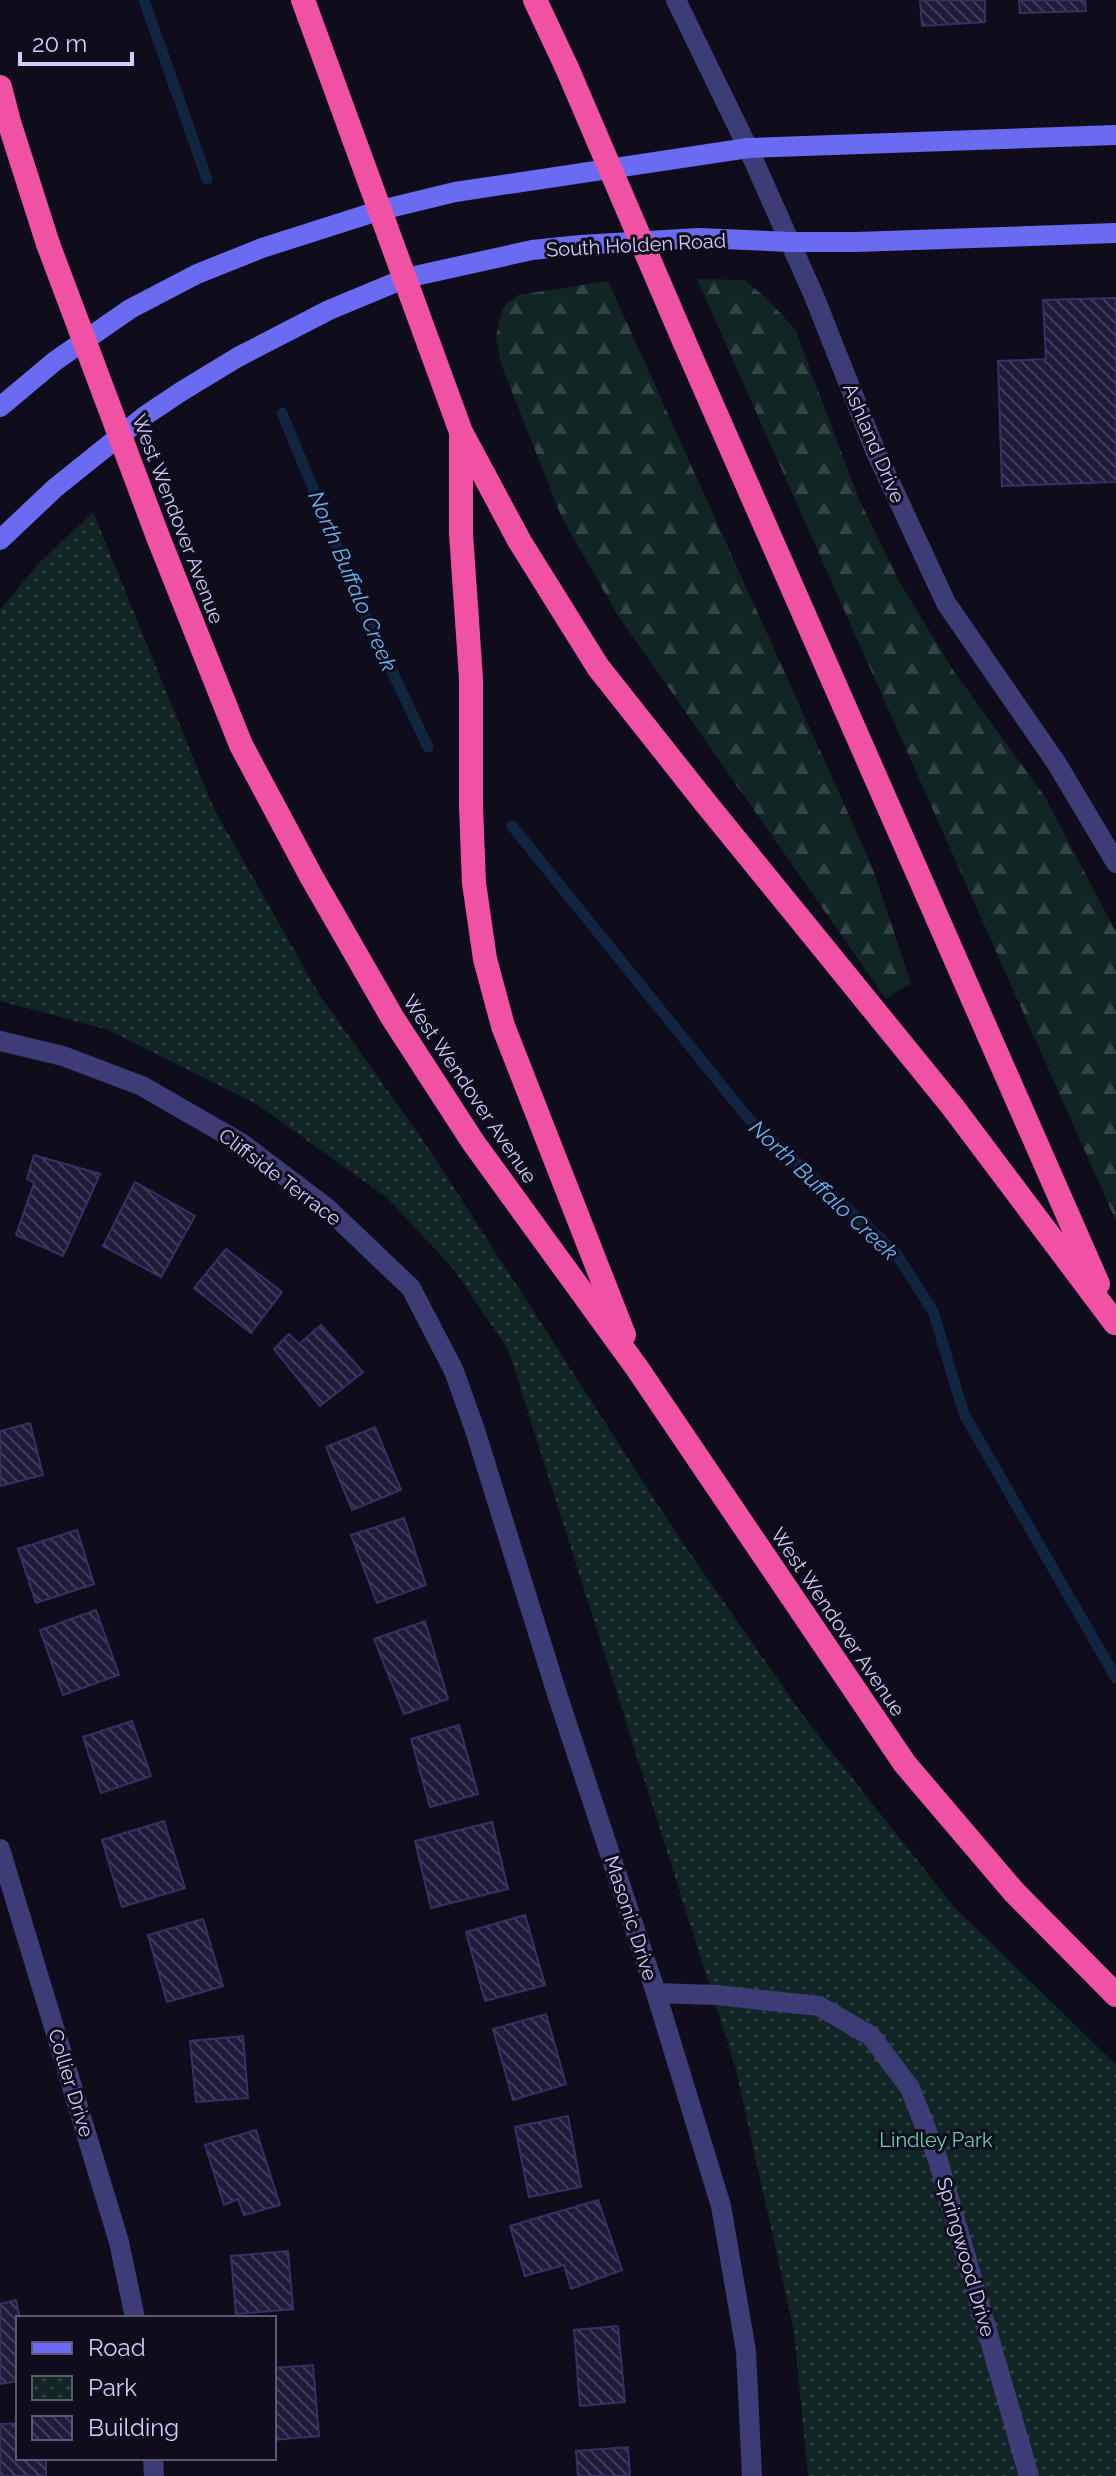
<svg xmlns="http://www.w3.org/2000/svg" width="1116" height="2476" font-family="Raleway,sans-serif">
<defs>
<pattern id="forest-firs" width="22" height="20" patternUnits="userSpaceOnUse" patternTransform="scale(2)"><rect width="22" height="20" fill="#102524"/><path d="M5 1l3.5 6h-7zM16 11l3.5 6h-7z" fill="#324345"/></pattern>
<pattern id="park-dots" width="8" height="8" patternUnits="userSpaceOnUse" patternTransform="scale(2)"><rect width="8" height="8" fill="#102524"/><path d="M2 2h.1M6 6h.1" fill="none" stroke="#324345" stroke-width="1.8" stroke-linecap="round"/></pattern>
<pattern id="building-back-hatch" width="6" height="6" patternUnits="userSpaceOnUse" patternTransform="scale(2)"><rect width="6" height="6" fill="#201b3b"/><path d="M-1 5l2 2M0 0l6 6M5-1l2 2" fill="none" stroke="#3f3b58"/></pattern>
</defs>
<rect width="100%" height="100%" fill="#0f0d1c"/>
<path fill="url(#forest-firs)" d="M697 279 744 280 764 296 795 329 858 497 899 581 953 670 1045 797 1116 932V1221Z
M608 281 872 866 911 983 886 999 617 614 562 518 501 364 496 336 503 307 518 295Z"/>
<path fill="url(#park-dots)" d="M93 512 214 809 319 994 427 1146 682 1542 807 1721 955 1908 1116 2065V2476H808L794 2331 735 2066 508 1349 452 1267 386 1197 255 1103 109 1030 0 1001V610L38 564Z"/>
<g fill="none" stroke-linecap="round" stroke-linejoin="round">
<path stroke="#112540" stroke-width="11" d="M144 0 207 179
M282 413 365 614 428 747
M512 826 748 1118 895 1252 933 1311 964 1414 1116 1678"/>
</g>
<path fill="url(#building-back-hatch)" stroke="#382f65" stroke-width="2" d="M920 0H985V22L922 26Z
M1019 0H1085L1086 11 1020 13Z
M1116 298V482L1002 486 998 361 1046 359 1043 300Z
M34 1155 100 1174 63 1256 16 1235 34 1183 27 1179Z
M135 1182 195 1216 161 1277 103 1246Z
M226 1249 282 1292 251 1333 194 1288Z
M321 1325 363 1372 320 1406 274 1349 289 1334 299 1344Z
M30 1423 43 1475 0 1486V1431Z
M375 1427 401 1490 352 1510 326 1447Z
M404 1518 426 1585 377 1603 351 1535Z
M77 1530 94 1584 36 1603 18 1549Z
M96 1610 119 1675 63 1695 40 1630Z
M425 1621 448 1699 404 1714 374 1639Z
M132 1721 151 1776 101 1793 83 1737Z
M459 1725 478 1794 430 1807 411 1739Z
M164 1821 185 1888 122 1907 102 1840Z
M492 1822 508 1889 431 1908 415 1841Z
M525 1915 545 1985 485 2001 466 1932Z
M203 1919 223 1986 167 2002 148 1935Z
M546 2014 566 2084 513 2100 493 2029Z
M243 2036 248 2098 196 2102 190 2041Z
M568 2116 581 2187 529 2197 515 2127Z
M256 2130 280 2205 244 2215 238 2199 224 2205 205 2145Z
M598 2200 622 2270 571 2289 564 2265 525 2276 510 2226Z
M288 2251 293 2309 236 2314 231 2256Z
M16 2300 20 2318 18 2381 0 2384V2304Z
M618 2326 625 2402 580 2406 574 2330Z
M313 2365 319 2436 274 2440V2368Z
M18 2423V2458H46V2476H0V2424Z
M628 2447 630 2476H578L576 2451Z"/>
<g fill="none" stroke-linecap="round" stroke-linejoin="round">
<path stroke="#3c3c77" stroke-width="20" d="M676 0 748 148 814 296 875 450 946 603 1057 764 1116 863
M0 1041 63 1056 142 1086 241 1143 327 1208 411 1288 454 1371 475 1430 558 1697 656 1993 721 2206 746 2351 752 2476
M0 1849 119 2242 135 2318
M656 1993 717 1995 819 2006 871 2036 910 2088 937 2157 1029 2476
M153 2458 154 2476"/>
<path stroke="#6b6bf2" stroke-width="20" d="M0 407 55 361 130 309 197 274 262 248 381 210 455 192 748 148 1116 135
M0 540 55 488 146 415 182 391 238 357 329 310 406 278 532 250 581 245 699 238 790 242H856L1116 233"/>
<path stroke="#f051a2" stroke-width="24" d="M303 0 461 432 520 542 598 667 704 801 952 1106 1115 1323
M535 0 567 68
M0 87 9 122 48 244
M684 341 1098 1284
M461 434V533L471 679V806L474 883 485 959 503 1026 624 1335
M158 537 241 745 311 876 392 1017 473 1142 637 1368 905 1764 1014 1892 1116 1995"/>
<path stroke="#f051a2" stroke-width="24" d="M567 68 684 341
M48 244 158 537"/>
</g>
<g text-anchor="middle" stroke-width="6" stroke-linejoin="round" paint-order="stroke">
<g font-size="20" fill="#d0ccfb" stroke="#0f0d1c">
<text transform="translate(636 245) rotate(-3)" y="7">South Holden Road</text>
<text transform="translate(874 443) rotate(67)" y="7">Ashland Drive</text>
<text transform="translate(178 519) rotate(69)" y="7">West Wendover Avenue</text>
<text transform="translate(470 1089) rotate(56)" y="7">West Wendover Avenue</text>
<text transform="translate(280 1177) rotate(37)" y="7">Cliffside Terrace</text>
<text transform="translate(838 1622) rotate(56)" y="7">West Wendover Avenue</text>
<text transform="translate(631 1918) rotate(72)" y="7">Masonic Drive</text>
<text transform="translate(71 2083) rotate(73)" y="7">Collier Drive</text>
<text transform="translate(966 2257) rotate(74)" y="7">Springwood Drive</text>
</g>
<g font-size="20" fill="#5fd3b3" stroke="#0f0d1c">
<text x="936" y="2147">Lindley Park</text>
</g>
<g font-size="22" font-style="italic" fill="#63b3f2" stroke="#0f0d1c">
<text transform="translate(353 581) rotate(67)" y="8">North Buffalo Creek</text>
<text transform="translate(824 1190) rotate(43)" y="8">North Buffalo Creek</text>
</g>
</g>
<rect x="16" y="2316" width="260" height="144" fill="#0f0d1c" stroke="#5c5975" stroke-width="2"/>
<rect x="32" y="2342" width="40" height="12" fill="#6b6bf2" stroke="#5c5975" stroke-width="2"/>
<text x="88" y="2356" font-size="24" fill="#d0ccfb">Road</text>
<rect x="32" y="2376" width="40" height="24" fill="url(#park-dots)" stroke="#5c5975" stroke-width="2"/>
<text x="88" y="2396" font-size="24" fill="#d0ccfb">Park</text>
<rect x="32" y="2416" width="40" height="24" fill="url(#building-back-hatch)" stroke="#5c5975" stroke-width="2"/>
<text x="88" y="2436" font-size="24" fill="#d0ccfb">Building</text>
<path d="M20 52v12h112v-12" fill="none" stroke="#d0ccfb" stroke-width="4"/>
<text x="32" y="52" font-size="24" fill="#d0ccfb" stroke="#0f0d1c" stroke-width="6" paint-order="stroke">20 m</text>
</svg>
